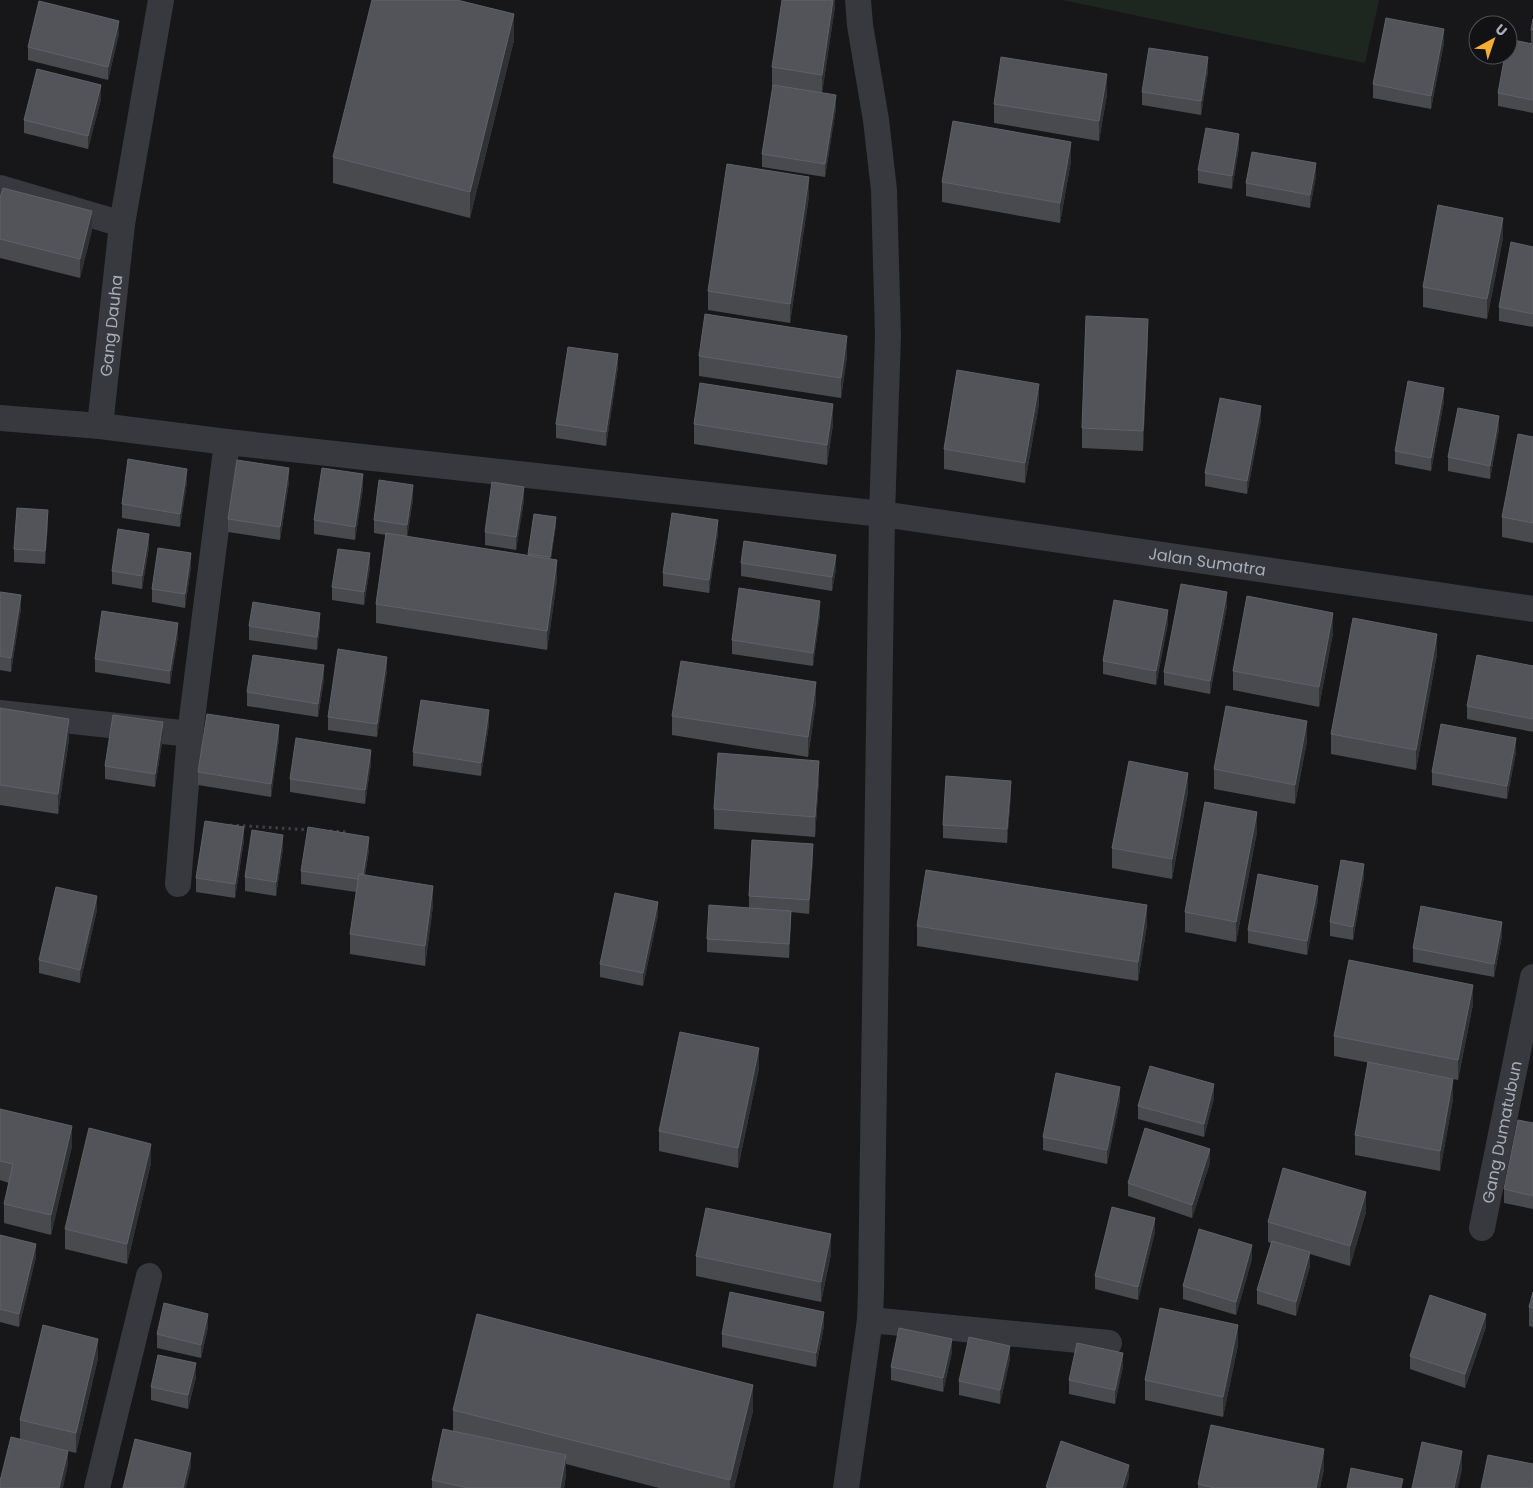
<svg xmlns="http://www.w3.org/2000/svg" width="1533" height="1488" font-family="Poppins,sans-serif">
<rect width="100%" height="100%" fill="#171719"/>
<path fill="#1e271f" d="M1062 0H1379L1365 63Z"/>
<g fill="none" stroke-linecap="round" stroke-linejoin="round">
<path stroke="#3d4045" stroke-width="3" stroke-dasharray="2.5 4" stroke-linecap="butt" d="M230 825 311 830
M330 831 347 832"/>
<g stroke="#37393e" stroke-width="26">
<path d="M0 188 122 224"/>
<path id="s1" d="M0 418 100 426 227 442 882 514 1533 609"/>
<path id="s2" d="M100 426 122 224 161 0"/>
<path d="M0 713 190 734"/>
<path d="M178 884 190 734 227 442"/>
<path id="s3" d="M1482 1228 1533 977"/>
<path d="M870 1320 1109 1343"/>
<path d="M97 1488 149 1276"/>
<path d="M846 1488 870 1320 871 1290 882 514 888 336 884 190 876 120 860 25 858 0"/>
</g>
</g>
<path fill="#484a4e" d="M835 0V6L822 93 836 108 825 177 762 167V154L773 87H772V67Z
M1533 19V43H1531V30Z
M119 34 108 80 28 60V47Z
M514 40 470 218 333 183V157Z
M1444 43 1431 109 1373 98V84Z
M1533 44V113L1498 106V93Z
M1208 71 1201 115 1142 105V92Z
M1107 94 1099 141 994 123V104Z
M101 99 88 149 24 133V120Z
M1239 147 1232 189 1198 183V170Z
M1071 161 1060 223 942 202V182Z
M1316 176 1310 208 1246 196V183Z
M809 196 790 323 708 310V291Z
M0 198 92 230 80 278 0 258Z
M1503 238 1487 319 1423 307V287Z
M1533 247V327L1499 321V307Z
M1148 339 1143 451 1082 448V428Z
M699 356H847L841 398 699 376Z
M618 367 606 446 556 438V424Z
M1444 401 1431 471 1395 464V451Z
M1039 404 1025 483 944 469V449Z
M1261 420 1247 494 1205 486V473Z
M694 424H833L827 465 694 444Z
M1499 429 1490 479 1448 471V457Z
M1533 437V543L1502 537V517Z
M187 482 180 527 122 518V504Z
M289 482 280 540 228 532V519Z
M363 488 355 540 314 534V520Z
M413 499 407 537 528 556V554L556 524 551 559 557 580 547 650 376 623V604L386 535 374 533V520Z
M524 500 516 550 485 545V532Z
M48 523 45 564 14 562V549Z
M718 533 709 593 663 586V573Z
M149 547 142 589 112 584V571Z
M741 563 836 569 832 591 741 576Z
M191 566 185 608 152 602V589Z
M370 567 364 605 332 600V587Z
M0 592 21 608 11 672 0 670Z
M1227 606 1210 694 1164 685V672Z
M820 614 813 666 732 654V640Z
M1168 623 1156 685 1103 674V661Z
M249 626H320L317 650 249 640Z
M1333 633 1319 707 1233 690V671Z
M178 636 170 684 95 672V659Z
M1437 654 1416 770 1331 754V734Z
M1533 666V732L1467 719V706Z
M387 671 377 737 328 730V717Z
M324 679 318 717 247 706V692Z
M816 702 808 757 672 735V716Z
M0 708 69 739 58 814 0 805Z
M489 724 481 776 413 766V752Z
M163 736 155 787 105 779V766Z
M279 739 271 797 198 785V772Z
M1307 741 1295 804 1214 789V769Z
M1516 752 1507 799 1432 785V772Z
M371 763 365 804 290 792V779Z
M819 780 815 837 714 829V809Z
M1188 792 1172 879 1112 868V848Z
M1011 794 1007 843 943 838V825Z
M1257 832 1236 942 1185 932V912Z
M244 840 235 898 196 892V878Z
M283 848 276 896 245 891V877Z
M369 850 365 875 433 906 425 966 350 954V934L356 892 301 884V871Z
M813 858 809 914 791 912 789 958 707 952V939L749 908V896Z
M1364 877 1353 940 1330 936V922Z
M1318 900 1307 955 1248 943V930Z
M97 910 80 983 39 973V960Z
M658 915 643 986 600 977V964Z
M1147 925 1138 981 917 946V926Z
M1502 936 1494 977 1413 962V948Z
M1473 1004 1458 1080 1334 1056V1036Z
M759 1068 738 1168 659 1151V1131Z
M1214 1098 1204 1137 1138 1119V1106Z
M1453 1099 1440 1171 1355 1155V1135Z
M1120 1100 1107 1164 1043 1150V1137Z
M0 1109 72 1146 51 1235 4 1223V1204L9 1183 0 1180Z
M1533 1123V1209L1504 1203V1189Z
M151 1163 127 1264 65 1249V1229Z
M1210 1163 1192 1218 1128 1196V1183Z
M1366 1212 1350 1266 1310 1254V1266L1296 1316 1257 1304V1290L1271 1243 1268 1242V1222Z
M1155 1232 1138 1300 1095 1289V1276Z
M0 1235 36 1257 19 1327 0 1322Z
M831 1254 821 1302 696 1276V1256Z
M1252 1259 1236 1315 1183 1299V1286Z
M1533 1292V1327L1529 1326V1307Z
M824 1326 816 1367 722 1347V1334Z
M208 1327 201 1358 157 1348V1334Z
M1486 1327 1465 1388 1410 1369V1356Z
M1238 1345 1223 1417 1145 1400V1380Z
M952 1352 943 1392 891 1380V1367Z
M98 1358 76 1453 20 1439V1420Z
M1010 1359 1000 1404 959 1395V1381Z
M1123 1366 1115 1404 1069 1394V1380Z
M196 1377 188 1409 151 1400V1387Z
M453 1410 753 1411 734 1488H659L566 1464V1475L564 1488H432V1480L453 1431Z
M1324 1469 1320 1488H1198V1484Z"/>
<path fill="#303134" d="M833 0H835V6L822 94V75Z
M514 14V40L470 218V192Z
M119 21V34L108 80V67Z
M1444 29V43L1431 109V96Z
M1208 57V71L1201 115V101Z
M1107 74V94L1099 141V121Z
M101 85V99L88 149V136Z
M836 95V108L825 177V164Z
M1239 134V147L1232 189V176Z
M1071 142V161L1060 223V203Z
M1316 163V176L1310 208V195Z
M809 177V196L790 323V304Z
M92 211V230L80 278V259Z
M1503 218V238L1487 319V299Z
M1148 319V339L1143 451V431Z
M847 336V356L841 398V378Z
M618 354V367L606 446V432Z
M1039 384V404L1025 483V463Z
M1444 388V401L1431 471V458Z
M833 404V424L827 465V445Z
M1261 406V420L1247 494V481Z
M1499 416V429L1490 479V466Z
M289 468V482L280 540V527Z
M187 469V482L180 527V514Z
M363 474V488L355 540V527Z
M413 485V499L407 539V525Z
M524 487V500L516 550V537Z
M48 510V523L45 564V551Z
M556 517V524L550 564V557Z
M718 520V533L709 593V580Z
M149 534V547L142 589V576Z
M191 553V566L185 608V594Z
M370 553V567L364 605V592Z
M836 555V569L832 591V577Z
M557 560V580L547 650V631Z
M1227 592V606L1210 694V681Z
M21 595V608L11 672V658Z
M820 601V614L813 666V653Z
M1168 610V623L1156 685V671Z
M320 613V626L317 650V637Z
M1333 613V633L1319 707V687Z
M178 623V636L170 684V671Z
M1437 634V654L1416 770V750Z
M387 657V671L377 737V724Z
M324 665V679L318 717V704Z
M816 682V702L808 757V737Z
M489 710V724L481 776V763Z
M69 719V739L58 814V794Z
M1307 721V741L1295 804V785Z
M163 722V736L155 787V774Z
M279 725V739L271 797V784Z
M1516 738V752L1507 799V786Z
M371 750V763L365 804V790Z
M819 761V780L815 837V817Z
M1188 773V792L1172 879V859Z
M1011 781V794L1007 843V829Z
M1257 812V832L1236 942V922Z
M244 827V840L235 898V884Z
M283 835V848L276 896V882Z
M369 837V850L362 893V880Z
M813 844V858L809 914V900Z
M1364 864V877L1353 940V927Z
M433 886V906L425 966V946Z
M1318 886V900L1307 955V941Z
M97 896V910L80 983V970Z
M658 902V915L643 986V973Z
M1147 905V925L1138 981V962Z
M791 911V924L789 958V944Z
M1502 922V936L1494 977V964Z
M1473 985V1004L1458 1080V1060Z
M759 1048V1068L738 1168V1148Z
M1453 1079V1099L1440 1171V1151Z
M1214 1084V1098L1204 1137V1124Z
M1120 1087V1100L1107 1164V1150Z
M72 1126V1146L51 1235V1215Z
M151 1144V1163L127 1264V1244Z
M1210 1149V1163L1192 1218V1205Z
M1366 1192V1212L1350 1266V1246Z
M1155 1218V1232L1138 1300V1287Z
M831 1234V1254L821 1302V1282Z
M36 1244V1257L19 1327V1314Z
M1252 1245V1259L1236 1315V1302Z
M1310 1252V1266L1296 1316V1302Z
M824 1312V1326L816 1367V1353Z
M208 1314V1327L201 1358V1345Z
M1486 1314V1327L1465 1388V1374Z
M1238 1325V1345L1223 1417V1397Z
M98 1339V1358L76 1453V1433Z
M952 1339V1352L943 1392V1378Z
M1010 1346V1359L1000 1404V1390Z
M1123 1353V1366L1115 1404V1390Z
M196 1363V1377L188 1409V1395Z
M753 1385V1411L734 1488H730V1480Z
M1324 1449V1469L1320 1488H1316Z
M68 1451V1465L63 1488H59Z
M1462 1451V1470L1458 1488H1454Z
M191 1453V1467L186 1488H183Z
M566 1455V1475L564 1488H560Z
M1129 1465V1478L1126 1488H1122Z"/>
<path fill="#53545a" stroke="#606268" d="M372 0H457L514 14 470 192 333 157Z
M782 0H833L822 75 772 67Z
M39 1 119 21 108 67 28 47Z
M1386 18 1444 29 1431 96 1373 84Z
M1533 19V30H1531Z
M1508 39 1533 44V100L1498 93 1505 55H1508Z
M1149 48 1208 57 1201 101 1142 92Z
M1001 57 1107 74 1099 121 994 104Z
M37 69 101 85 88 136 24 120Z
M773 85 836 95 825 164 762 154Z
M953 121 1071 142 1060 203 942 182Z
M1206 128 1239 134 1232 176 1198 170Z
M1252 152 1316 163 1310 195 1246 183Z
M727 164 809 177 790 304 708 291Z
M3 188 92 211 80 259 0 239V198Z
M1438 205 1503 218 1487 299 1423 287Z
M1511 242 1533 247V314L1499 307Z
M705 314 847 336 841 378 699 356Z
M1086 316 1148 319 1143 431 1082 428Z
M568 347 618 354 606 432 556 424Z
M957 370 1039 384 1025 463 944 449Z
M1408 381 1444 388 1431 458 1395 451Z
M700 383 833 404 827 445 694 424Z
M1220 398 1261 406 1247 481 1205 473Z
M1458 408 1499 416 1490 466 1448 457Z
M1518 434 1533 437V523L1502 517Z
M128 459 187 469 180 514 122 504Z
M237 460 289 468 280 527 228 519Z
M322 468 363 474 355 527 314 520Z
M379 480 413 485 407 525 374 520Z
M492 482 524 487 516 537 485 532Z
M17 508 48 510 45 551 14 549Z
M672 513 718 520 709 580 663 573Z
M534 514 556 517 550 557 528 554Z
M118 529 149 534 142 576 112 571Z
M386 533 557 560 547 631 376 604Z
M744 541 836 555 832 577 741 563Z
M158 548 191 553 185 594 152 589Z
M338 549 370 553 364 592 332 587Z
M1181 584 1227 592 1210 681 1164 672Z
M739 588 820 601 813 653 732 640Z
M0 592 21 595 11 658 0 656Z
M1247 596 1333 613 1319 687 1233 671Z
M1114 600 1168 610 1156 671 1103 661Z
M253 602 320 613 317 637 249 626Z
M102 611 178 623 170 671 95 659Z
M1353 618 1437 634 1416 750 1331 734Z
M338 649 387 657 377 724 328 717Z
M253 655 324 665 318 704 247 692Z
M1477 655 1533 666V719L1467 706Z
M681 661 816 682 808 737 672 716Z
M421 700 489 710 481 763 413 752Z
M1226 706 1307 721 1295 785 1214 769Z
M0 708 69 719 58 794 0 785Z
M207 714 279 725 271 784 198 772Z
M113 715 163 722 155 774 105 766Z
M1441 724 1516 738 1507 786 1432 772Z
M296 738 371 750 365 790 290 779Z
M718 753 819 761 815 817 714 809Z
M1129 761 1188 773 1172 859 1112 848Z
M946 776 1011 781 1007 829 943 825Z
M1205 802 1257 812 1236 922 1185 912Z
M205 821 244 827 235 884 196 878Z
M308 827 369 837 363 875 359 874 358 879 301 871Z
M252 830 283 835 276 882 245 877Z
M752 840 813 844 809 900 749 896Z
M1341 860 1364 864 1353 927 1330 922Z
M926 870 1147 905 1138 962 917 926Z
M359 874 433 886 425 946 350 934Z
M1258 874 1318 886 1307 941 1248 930Z
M56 887 97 896 80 970 39 960Z
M615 893 658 902 643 973 600 964Z
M709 905 791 911 789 944 707 939Z
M1421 906 1502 922 1494 964 1413 948Z
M1349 960 1473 985 1458 1060 1334 1036Z
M680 1032 759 1048 738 1148 659 1131Z
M1368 1062 1453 1079 1440 1151 1355 1135Z
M1150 1066 1214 1084 1204 1124 1138 1106Z
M1056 1073 1120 1087 1107 1150 1043 1137Z
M0 1109 72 1126 51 1215 4 1204 13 1164 0 1161Z
M1518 1120 1533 1123V1196L1504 1189Z
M89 1128 151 1144 127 1244 65 1229Z
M1145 1128 1210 1149 1192 1205 1128 1183Z
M1283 1168 1366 1192 1350 1246 1268 1222Z
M1112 1207 1155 1218 1138 1287 1095 1276Z
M706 1208 831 1234 821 1282 696 1256Z
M1199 1229 1252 1245 1236 1302 1183 1286Z
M0 1235 36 1244 19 1314 0 1309Z
M1272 1241 1310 1252 1296 1302 1257 1290Z
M730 1292 824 1312 816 1353 722 1334Z
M1533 1292V1308L1529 1307Z
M1430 1295 1486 1314 1465 1374 1410 1356Z
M164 1303 208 1314 201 1345 157 1334Z
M1160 1308 1238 1325 1223 1397 1145 1380Z
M477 1314 753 1385 730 1480 453 1410Z
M43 1325 98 1339 76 1433 20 1420Z
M899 1328 952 1339 943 1378 891 1367Z
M969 1337 1010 1346 1000 1390 959 1381Z
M1077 1343 1123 1353 1115 1390 1069 1380Z
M158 1355 196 1363 188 1395 151 1387Z
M1211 1425 1324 1449 1316 1488H1215L1198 1484Z
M443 1429 566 1455 560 1488H468L432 1480Z
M11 1437 68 1451 59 1488H0V1481Z
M135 1439 191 1453 183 1488H123Z
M1061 1441 1129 1465 1122 1488H1049L1046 1487Z
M1422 1442 1462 1451 1454 1488H1412Z
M1488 1455 1533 1464V1488H1481Z
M1351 1468 1403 1479 1401 1488H1347Z"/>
<g text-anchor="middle" stroke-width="4.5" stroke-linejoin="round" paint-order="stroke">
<g font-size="16" fill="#a8aeb9" stroke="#121214">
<text dy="6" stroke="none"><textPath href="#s2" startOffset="101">Gang Dauha</textPath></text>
<text dy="6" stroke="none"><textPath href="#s1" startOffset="1216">Jalan Sumatra</textPath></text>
<text dy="6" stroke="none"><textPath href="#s3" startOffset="98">Gang Dumatubun</textPath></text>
</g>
</g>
<g transform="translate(1493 40) rotate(40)"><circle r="24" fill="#121214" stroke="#4e5056"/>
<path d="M0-4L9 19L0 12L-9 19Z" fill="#f4ae33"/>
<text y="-8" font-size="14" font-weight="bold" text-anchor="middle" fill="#a8aeb9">U</text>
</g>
</svg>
